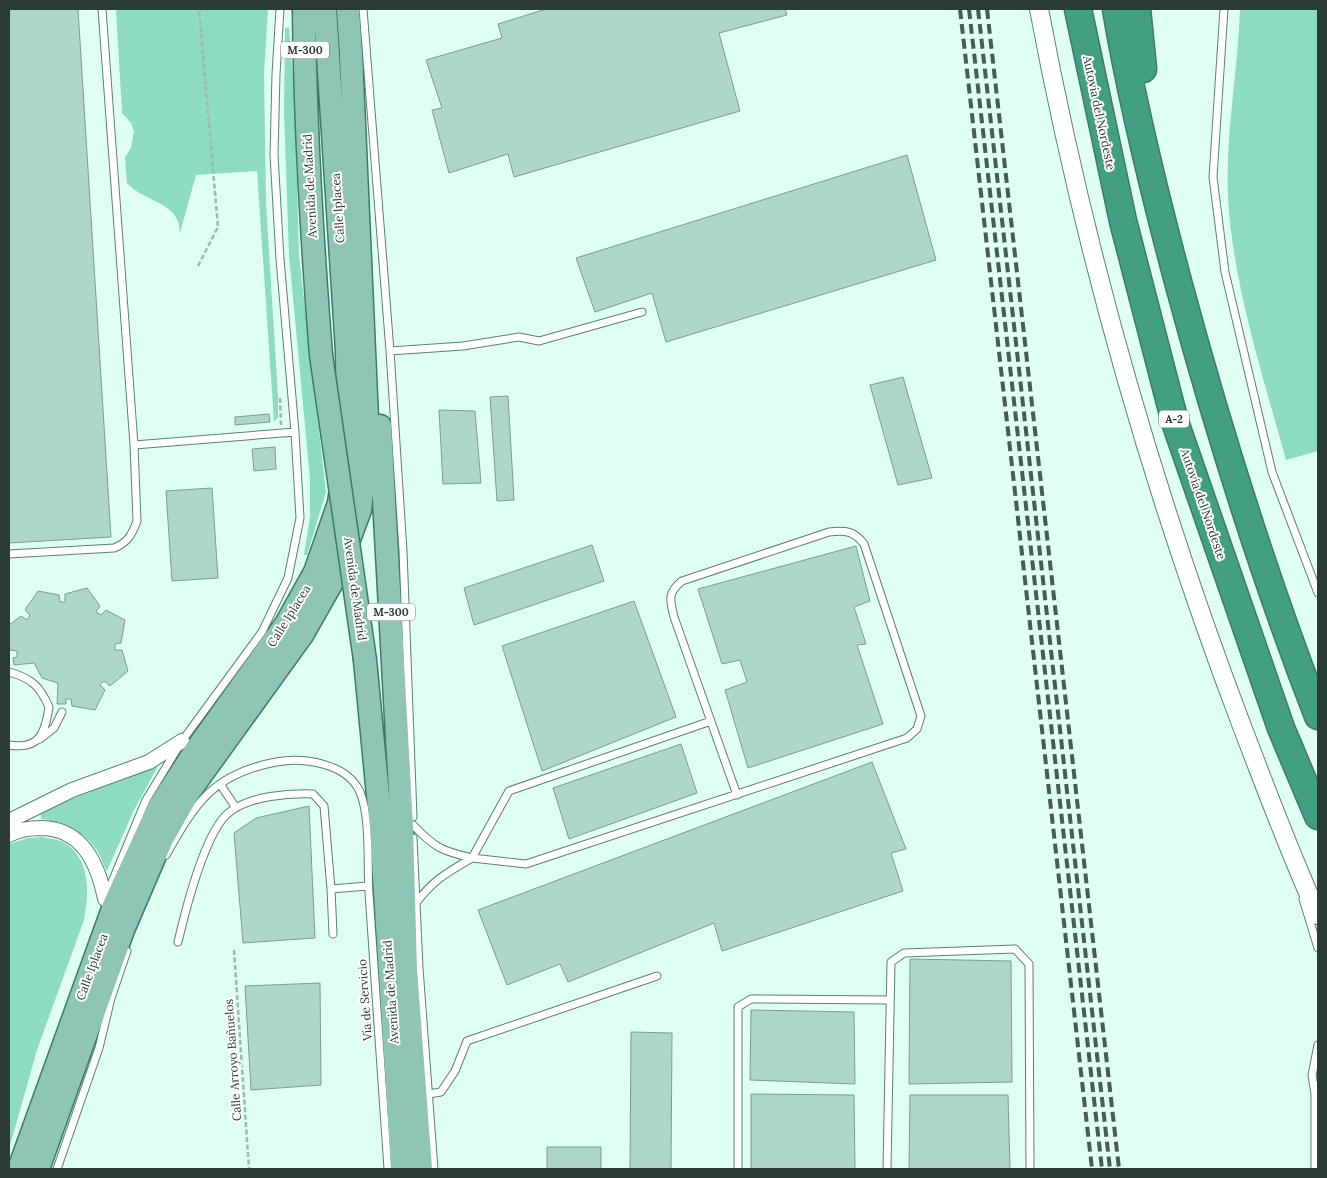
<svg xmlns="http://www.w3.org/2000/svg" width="1327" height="1178" font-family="Lora,serif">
<rect width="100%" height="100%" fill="#defff2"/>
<path fill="#8edcc0" d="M116 9H268L264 73 266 203 278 396V417L274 422 257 171 196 175 180 233C180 201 143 202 127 183L125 157 131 148 134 131 131 123 122 113Z
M1240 9H1318V451L1286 460C1263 376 1233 285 1228 198 1225 135 1238 72 1240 9Z
M289 27 295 107 299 256 326 492 307 555H304L310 517V479L289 255 284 113 285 28Z
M158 766 134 810 107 871C104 867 102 859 99 854 87 832 65 823 41 819L40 811Z
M42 837C49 839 59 839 65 843 91 860 89 894 84 920L37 1050 9 1149V844L28 838Z"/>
<path fill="#add6c6" stroke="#779f90" d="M9 9H78L111 537 9 543Z
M546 9H785L787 15 719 33 740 111 514 177 508 154 449 173 432 110 442 108 426 60 502 38 498 24Z
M907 155 936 260 666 342 652 293 595 312 576 258Z
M903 377 932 478 898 485 870 385Z
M508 396 514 500 497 501 490 397Z
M439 410 475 411 481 483 443 484Z
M269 414 270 422 235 425V417Z
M275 447 276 469 254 471 252 449Z
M212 488 218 578 172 581 166 491Z
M592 545 604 581 474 625 464 588Z
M856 546 870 601 854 607 866 644 857 645 883 724 748 768 725 690 747 682 740 660 722 664 698 589Z
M87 588 100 606 96 612 101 615 106 610 125 620 121 643 115 644V650H122L128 671 110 686 104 681 100 685 105 690 95 710 72 706 71 699H66V704H57L58 683 42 678 34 663 14 665 13 658 17 657V651L10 650 9 646V625L21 616 27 620 30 615 25 610 38 591 59 595 60 602H65V594Z
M634 601 676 717 542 771 502 646Z
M681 744 697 793 569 839 553 788Z
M872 762 906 849 891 853 903 891 722 951 714 923 568 982 560 964 507 985 478 910Z
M309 806 315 938 243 943 234 833 256 818Z
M910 959 1011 961 1012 1082 909 1084Z
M320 983 321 1085 251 1090 245 986Z
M751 1010 854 1012 855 1084 750 1080Z
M631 1032 672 1033 671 1169H630Z
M751 1094 854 1095 855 1169H751Z
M910 1095H1008L1010 1169H909Z
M547 1147H601V1169H547Z"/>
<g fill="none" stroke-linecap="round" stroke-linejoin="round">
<defs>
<path id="service" d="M102 9 134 445 295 432
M363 9 390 351 403 551 413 817
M1224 9 1213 177 1225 272 1272 472 1318 593
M390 351 463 346 519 337 539 341 642 312
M9 554 114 548C127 543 132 535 137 521L134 445
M9 672C31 678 40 686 49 707 45 734 39 750 9 745
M711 721 509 791 472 858 526 864 907 738 917 729 921 716 864 544C854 531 846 530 829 532L682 581C667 593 670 600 674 617L737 795
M40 739 54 728 62 712
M220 784 236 808
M413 825C435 848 442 851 472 858 448 872 433 880 416 903
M413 838 419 968 434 1169
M166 855C196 802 213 774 276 762 303 757 347 763 360 792 371 819 367 864 369 893 375 985 382 1077 388 1169
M331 889 333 934
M107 894 146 800 182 741 262 632 288 578 300 518 295 432 280 259 274 155 276 74 280 9
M1303 899 1318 948
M178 942C185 912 206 827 231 811 251 796 289 793 313 794L324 806 331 889 368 886
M1318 1045 1312 1075 1315 1094 1318 1085
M428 1094 441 1092 455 1071 467 1041 657 976
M57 1169 99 1048 111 998 127 951
M738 1169V1007L751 999 890 1000
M887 1169 891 962 904 953 1015 949 1029 964 1030 1169
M1315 1169V1094"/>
<path id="minor" d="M9 821 72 790 149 762 182 741
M9 835C19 829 30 828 42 828 83 829 98 864 105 899"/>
<path id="tertiary" d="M1039 9C1085 254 1154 495 1243 729 1267 791 1290 854 1318 915"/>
<path id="primary" d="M304 9C305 124 312 240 321 355
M348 9 352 70
M380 426 402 827 406 970 421 1169
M365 660 381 827 402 1169
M19 1169 115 903 159 807 196 750 286 624 315 572 339 503 348 438 347 351 325 9
M38 1169 123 930 162 839 188 793 302 635 335 577 360 510 368 441 351 56"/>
<path id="motorway" d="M1078 9 1123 221 1175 422 1281 728 1318 816
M1116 9C1132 103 1155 196 1180 289 1219 433 1264 577 1318 716
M1137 9 1143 69"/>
</defs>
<use href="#service" stroke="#598072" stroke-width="9"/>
<use href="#minor" stroke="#598072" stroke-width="16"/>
<use href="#tertiary" stroke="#598072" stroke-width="20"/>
<use href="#primary" stroke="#3a7c67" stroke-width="25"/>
<use href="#motorway" stroke="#3a7c67" stroke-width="29"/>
<path stroke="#9eb9ae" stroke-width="2.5" stroke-dasharray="5 2.5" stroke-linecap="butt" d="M198 266 218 227 199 9
M280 398 281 425
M234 950 249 1169"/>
<use href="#service" stroke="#fff" stroke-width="7"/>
<use href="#minor" stroke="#fff" stroke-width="14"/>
<use href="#tertiary" stroke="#fff" stroke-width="18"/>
<use href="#primary" stroke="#8ec5b4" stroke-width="22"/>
<use href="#motorway" stroke="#429f82" stroke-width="26"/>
<path stroke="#495c54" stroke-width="4" stroke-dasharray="10 5" stroke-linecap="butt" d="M960 9 1092 1169
M969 9 1102 1169
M978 9 1110 1169
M987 9 1119 1169"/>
<defs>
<path id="primary-bridge" d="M321 355 365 660"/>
</defs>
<use href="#primary-bridge" stroke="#3a7c67" stroke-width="25" stroke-linecap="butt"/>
<use href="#primary-bridge" stroke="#8ec5b4" stroke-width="22"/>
</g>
<g text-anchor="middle" stroke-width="4" stroke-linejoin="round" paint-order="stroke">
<g fill="#fff" stroke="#6b7672" stroke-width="1">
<rect x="281" y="41.5" width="48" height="17" rx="4"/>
<rect x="1159" y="410.5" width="30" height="17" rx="4"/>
<rect x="367" y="603.5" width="48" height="17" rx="4"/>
</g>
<g font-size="11" font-weight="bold" fill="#2b3c35">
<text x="305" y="54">M-300</text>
<text x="1174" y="423">A-2</text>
<text x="391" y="616">M-300</text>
</g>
<g font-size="12" fill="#2b3c35" stroke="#fff">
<text transform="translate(1099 113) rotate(78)" y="4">Autovía del Nordeste</text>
<text transform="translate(310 186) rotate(-93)" y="4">Avenida de Madrid</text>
<text transform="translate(338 208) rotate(-94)" y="4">Calle Iplacea</text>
<text transform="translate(1203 504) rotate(71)" y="4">Autovía del Nordeste</text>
<text transform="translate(355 589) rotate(82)" y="4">Avenida de Madrid</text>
<text transform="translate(289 616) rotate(-58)" y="4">Calle Iplacea</text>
<text transform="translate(92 967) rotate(-70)" y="4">Calle Iplacea</text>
<text transform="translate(391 992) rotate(-94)" y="4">Avenida de Madrid</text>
<text transform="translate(365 1000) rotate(-94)" y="4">Vía de Servicio</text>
<text transform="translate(233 1060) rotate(-94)" y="4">Calle Arroyo Bañuelos</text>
</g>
</g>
<rect width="1327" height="1178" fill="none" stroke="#2b3c35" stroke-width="20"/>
</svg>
